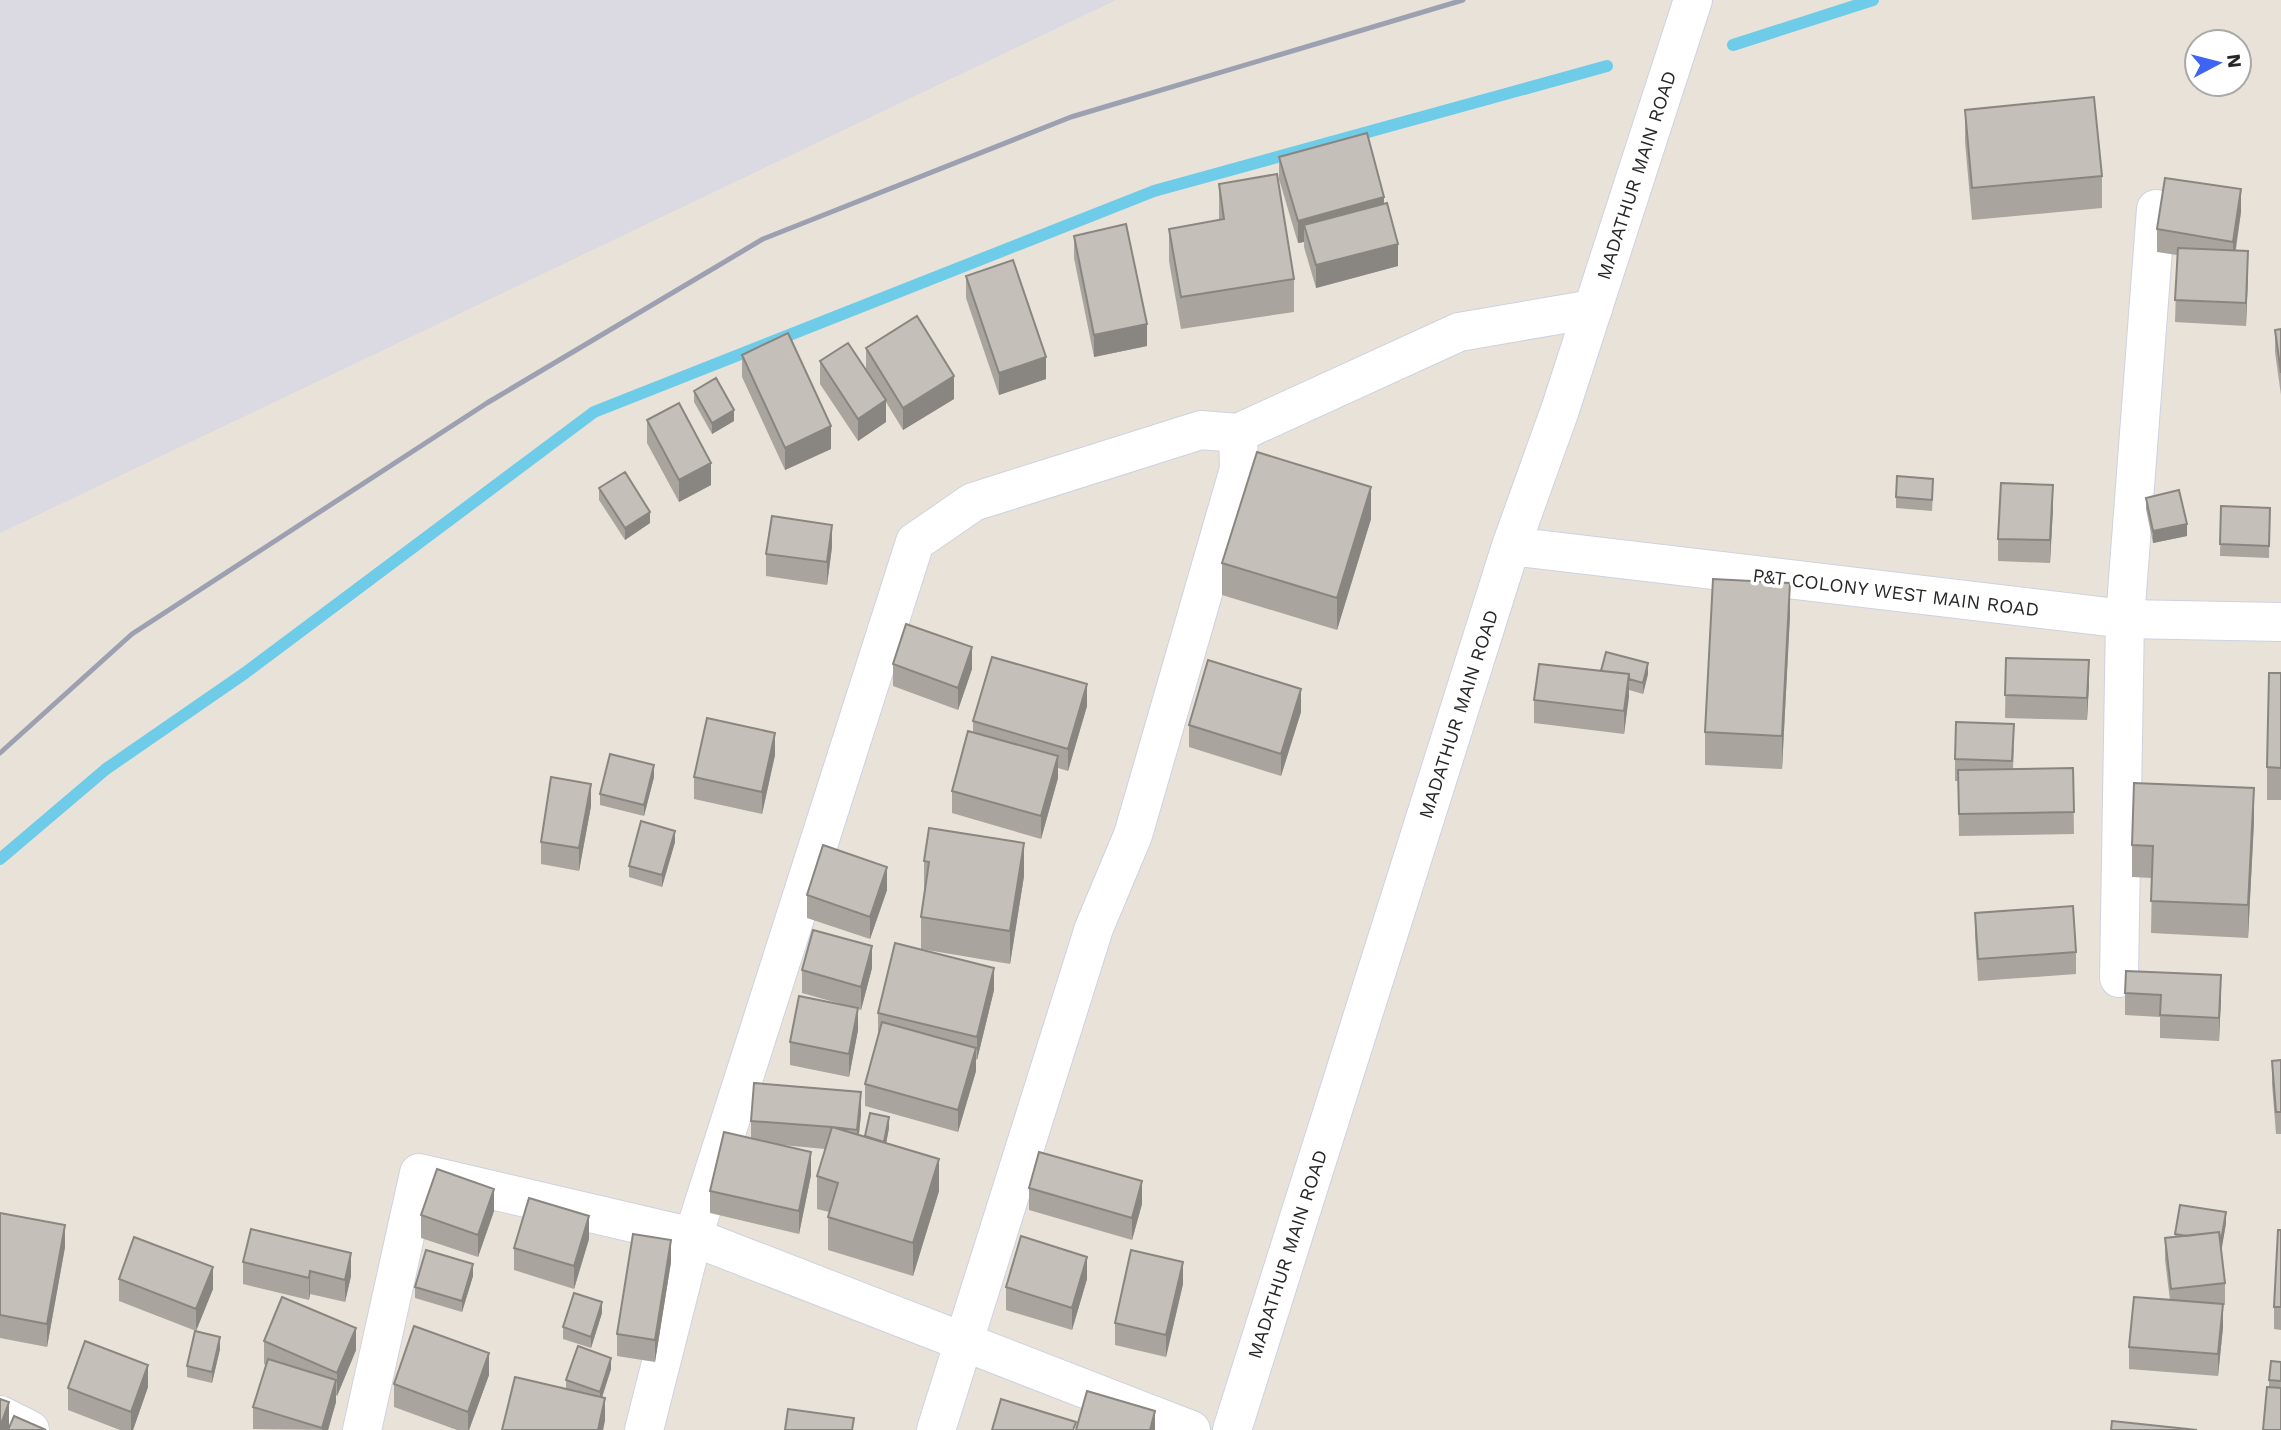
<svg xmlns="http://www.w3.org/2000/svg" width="2281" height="1430" font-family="'Work Sans',sans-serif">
<rect width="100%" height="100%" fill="#e9e2d8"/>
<path fill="#dbd9e1" d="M0 0H1116L0 533Z"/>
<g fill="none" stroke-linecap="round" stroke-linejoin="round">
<path stroke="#6ecce9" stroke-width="12" d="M1733 45 1873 0
M0 859 106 769 245 673 594 412 1154 191 1607 66"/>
<defs>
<path id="street" d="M2119 978 2125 619 2156 209
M0 1415 30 1430
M362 1430 419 1173 693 1237 1191 1430
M644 1430 693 1237 915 542 973 502 1201 430 1238 433 1459 332 1593 309
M936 1430 1094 928 1133 835 1239 469 1238 433"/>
<path id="secondary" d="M1511 546 2125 619 2281 622
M1232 1430 1511 546 1560 410 1693 0"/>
</defs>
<use href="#street" stroke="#ced2e0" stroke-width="40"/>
<use href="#secondary" stroke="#ced2e0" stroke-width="40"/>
<use href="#street" stroke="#fff" stroke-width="38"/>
<use href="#secondary" stroke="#fff" stroke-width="38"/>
<path stroke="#9ca0b1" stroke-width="5" d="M0 753 132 634 487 403 763 239 1071 117 1463 0"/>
</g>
<path fill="#a9a49e" d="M1965 110 2102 176V208L1972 220 1965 142Z
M1279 157 1384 203 1398 266 1316 288 1304 247V242L1298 243 1279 179Z
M1219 184 1294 279V312L1181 329 1169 261V229L1219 220Z
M2241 212 2236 250 2248 273 2246 326 2175 322 2177 255 2157 252V229Z
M1074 236 1147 346 1094 357 1074 258Z
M966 276 1046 379 999 395 966 298Z
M2281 329V395L2275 352V330Z
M866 348 954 399 903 430 886 402V422L858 441 820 384V361L866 370Z
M742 355 831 449 785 470 742 377Z
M694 391 734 421 712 434 694 402Z
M647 420 711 485 679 502 647 443Z
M599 488 650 523 625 540 599 500Z
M1933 490 1932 511 1896 508V497Z
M2146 498 2187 536 2153 543 2146 509Z
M2221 506 2270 508 2269 558 2220 556Z
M2053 508 2050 563 1998 561V539Z
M1371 519 1337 630 1222 595V563Z
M832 547 827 585 766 576V554Z
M1790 615 1782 769 1705 765V732Z
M2006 658 2089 683 2087 720 2005 718Z
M893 664 972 669 958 710 893 686Z
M1601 671 1648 674 1643 694 1629 690 1624 734 1534 723V700Z
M2281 673V800H2267V767Z
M1087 706 1068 771 1058 768V778L1041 839 952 813V791L973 733V721Z
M1301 712 1281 776 1189 747V725Z
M2014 746 2013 769 2073 768 2074 834 1959 836 1958 781H1955V759Z
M775 755 762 814 694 799V777Z
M654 777 644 816 600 805V794Z
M591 806 579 871 541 864V842Z
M2254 821 2248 938 2151 933 2152 878 2132 877V845Z
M675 842 662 887 629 877V866Z
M924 861 1024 876 1010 964 921 949V917L924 893Z
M887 890 870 939 807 918V895Z
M1975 913 2076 952V974L1978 981 1975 936Z
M872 968 861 1010 858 1009V1030L849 1077 790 1065V1042L848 1006 802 993V970Z
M994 990 977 1060 976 1059V1071L958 1132 865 1106V1084L878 1036V1013Z
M2125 993 2221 997 2219 1041 2160 1038V1017L2125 1015Z
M2281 1060V1134H2276L2272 1084V1061Z
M861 1114 859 1134 865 1136 889 1128 886 1143 939 1191 913 1276 828 1250V1217L829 1212 817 1209V1176L825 1149 782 1145 811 1175 799 1234 710 1213V1191L751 1138V1121Z
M1029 1188 1142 1204 1132 1240 1029 1210Z
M494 1211 478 1257 421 1238V1215Z
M0 1213 65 1247 47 1347 0 1338Z
M2226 1223 2221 1251 2225 1283V1305H2223V1327L2218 1376 2129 1369V1347L2170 1300 2165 1260V1238L2175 1237V1234Z
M2281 1230V1330L2274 1329V1307Z
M589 1239 574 1289 514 1270V1248Z
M243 1262 351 1276 345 1302 310 1294 309 1300 243 1284Z
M671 1262 655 1362 617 1356V1334Z
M473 1276 462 1312 415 1298V1287Z
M119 1279 213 1289 196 1331 119 1301Z
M1087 1279 1072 1330 1006 1310V1287Z
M1183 1284 1166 1357 1115 1345V1323Z
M602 1313 591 1348 563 1339V1327Z
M264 1341 356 1350 337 1396 336 1395V1402L328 1430 253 1429V1407L266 1365 264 1364Z
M220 1349 212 1383 187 1377V1366Z
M2281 1362V1430L2269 1387V1380Z
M611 1369 602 1398 605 1420 603 1430H502L566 1389V1380Z
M489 1375 469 1430H457L394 1407V1384Z
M148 1387 133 1430H120L68 1410V1388Z"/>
<path fill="#898681" d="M2241 189V212L2233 264V242Z
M1384 197V220L1304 225V242L1298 243V221Z
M1398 244V266L1316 288V265Z
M2248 251V273L2246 326V303Z
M1147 324V346L1094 357V335Z
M1046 357V379L999 395V373Z
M954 376V399L903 430V408Z
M886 400V422L858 441V419Z
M734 410V421L712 434V423Z
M831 426V449L785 470V448Z
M711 463V485L679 502V480Z
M2053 485V508L2050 563V540Z
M1371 487V519L1337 630V598Z
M650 512V523L625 540V528Z
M2187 524V536L2153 543V531Z
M832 525V547L827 585V562Z
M1790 583V615L1782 769V736Z
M972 647V669L958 710V688Z
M2089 660V683L2087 720V698Z
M1648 663V674L1643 694V683Z
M1629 674V697L1624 734V711Z
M1087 684V706L1068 771V749Z
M1301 689V712L1281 776V754Z
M775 733V755L762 814V792Z
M1058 756V778L1041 839V816Z
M654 765V777L644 816V805Z
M591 784V806L579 871V848Z
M2254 788V821L2248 938V905Z
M675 831V842L662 887V875Z
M1024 843V876L1010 964V931Z
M887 867V890L870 939V917Z
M872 946V968L861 1010V987Z
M994 968V990L977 1060V1037Z
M2221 975V997L2219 1041V1018Z
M858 1008V1030L849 1077V1054Z
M976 1048V1071L958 1132V1110Z
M861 1092V1114L857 1152V1130Z
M889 1117V1128L883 1160V1148Z
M811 1152V1175L799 1234V1211Z
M939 1159V1191L913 1276V1243Z
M1142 1181V1204L1132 1240V1218Z
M494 1189V1211L478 1257V1235Z
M2226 1212V1223L2221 1253V1241Z
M589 1216V1239L574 1289V1266Z
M65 1225V1247L47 1347V1324Z
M671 1240V1262L655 1362V1340Z
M351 1253V1276L345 1302V1280Z
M1087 1257V1279L1072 1330V1308Z
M1183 1262V1284L1166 1357V1335Z
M473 1264V1276L462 1312V1301Z
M213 1267V1289L196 1331V1309Z
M310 1271V1294L309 1300V1278Z
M602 1302V1313L591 1348V1337Z
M2223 1304V1327L2218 1376V1354Z
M356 1328V1350L337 1396V1373Z
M220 1337V1349L212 1383V1372Z
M489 1353V1375L469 1430H468V1412Z
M611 1358V1369L600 1403V1392Z
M148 1365V1387L133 1430H131V1412Z
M336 1380V1402L328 1430H322Z
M605 1398V1420L603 1430H598Z
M9 1402V1430H0V1427Z
M1155 1411V1430H1150Z"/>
<path fill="#c4bfb8" stroke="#898681" stroke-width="2" d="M2094 97 2102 176 1972 188 1965 110Z
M1367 133 1384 197 1298 221 1279 157Z
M1277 174 1294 279 1181 297 1169 229 1224 219 1219 184Z
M2165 178 2241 189 2233 242 2157 229Z
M1387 203 1398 244 1316 265 1304 225Z
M1126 224 1147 324 1094 335 1074 236Z
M2178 248 2248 251 2246 303 2175 300Z
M1013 260 1046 357 999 373 966 276Z
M917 316 954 376 903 408 866 348Z
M2281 329V373L2275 330Z
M788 333 831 426 785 448 742 355Z
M848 343 886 400 858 419 820 361Z
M716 378 734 410 712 423 694 391Z
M679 403 711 463 679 480 647 420Z
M1257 452 1371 487 1337 598 1222 563Z
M625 472 650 512 625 528 599 488Z
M1897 476 1933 479 1932 500 1896 497Z
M2001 483 2053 485 2050 540 1998 539Z
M2179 490 2187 524 2153 531 2146 498Z
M2221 506 2270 508 2269 546 2220 544Z
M772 516 832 525 827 562 766 554Z
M1713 579 1790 583 1782 736 1705 732Z
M906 624 972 647 958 688 893 664Z
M1606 652 1648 663 1643 683 1629 679V674L1601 671Z
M992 657 1087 684 1068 749 973 721Z
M2006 658 2089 660 2087 698 2005 695Z
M1208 660 1301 689 1281 754 1189 725Z
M1539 664 1629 674 1624 711 1534 700Z
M2269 673H2281V768L2267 767Z
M707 718 775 733 762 792 694 777Z
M1956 722 2014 724 2012 761 1955 759Z
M968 731 1058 756 1041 816 952 791Z
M610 754 654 765 644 805 600 794Z
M2073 768 2074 812 1959 814 1958 770Z
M551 777 591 784 579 848 541 842Z
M2134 783 2254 788 2248 905 2151 901 2153 846 2132 845Z
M641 821 675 831 662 875 629 866Z
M929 828 1024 843 1010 931 921 917 929 862 924 861Z
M823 845 887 867 870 917 807 895Z
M2073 906 2076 952 1978 959 1975 913Z
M813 930 872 946 861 987 802 970Z
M895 943 994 968 977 1037 878 1013Z
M2126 971 2221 975 2219 1018 2160 1015 2161 995 2125 993Z
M799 996 858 1008 849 1054 790 1042Z
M882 1022 976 1048 958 1110 865 1084Z
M2281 1060V1112H2276L2272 1061Z
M754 1083 861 1092 857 1130 832 1127 751 1121Z
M870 1113 889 1117 884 1142 865 1136Z
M832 1127 939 1159 913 1243 828 1217 838 1183 817 1176Z
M724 1132 811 1152 799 1211 710 1191Z
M1039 1152 1142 1181 1132 1218 1029 1188Z
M437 1169 494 1189 478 1235 421 1215Z
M529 1198 589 1216 574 1266 514 1248Z
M2180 1205 2226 1212 2221 1241 2219 1232 2186 1236 2175 1234Z
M0 1213 65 1225 47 1324 0 1315Z
M251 1229 351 1253 345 1280 310 1271 309 1278 243 1262Z
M2278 1230H2281V1307H2274Z
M2219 1232 2225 1283 2171 1289 2165 1238Z
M633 1234 671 1240 655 1340 617 1334Z
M1021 1236 1087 1257 1072 1308 1006 1287Z
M134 1237 213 1267 196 1309 119 1279Z
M426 1250 473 1264 462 1301 415 1287Z
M1131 1250 1183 1262 1166 1335 1115 1323Z
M574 1293 602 1302 591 1337 563 1327Z
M282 1297 356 1328 337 1373 264 1341Z
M2134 1297 2223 1304 2218 1354 2129 1347Z
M414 1326 489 1353 468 1412 394 1384Z
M195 1331 220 1337 212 1372 187 1366Z
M85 1341 148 1365 131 1412 68 1388Z
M578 1346 611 1358 600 1392 566 1380Z
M268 1359 336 1380 322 1428 253 1407Z
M2271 1361 2281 1362V1381L2269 1380Z
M515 1377 605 1398 598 1430H502Z
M2267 1387 2281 1388V1430H2263Z
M1087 1391 1155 1411 1150 1430H1076Z
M0 1399 9 1402 0 1427Z
M1001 1399 1076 1422 1073 1430H992Z
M788 1409 854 1418 852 1430H785Z
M14 1416 46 1430H8Z
M2112 1421 2197 1430H2111Z"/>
<g text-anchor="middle" stroke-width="7" stroke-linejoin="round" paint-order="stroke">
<g font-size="19" fill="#272727" stroke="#fff">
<text transform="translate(1636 175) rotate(-72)" y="7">MADATHUR MAIN ROAD</text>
<text transform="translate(1896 592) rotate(7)" y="7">P&amp;T COLONY WEST MAIN ROAD</text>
<text transform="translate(1458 714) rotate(-72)" y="7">MADATHUR MAIN ROAD</text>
<text transform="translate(1287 1254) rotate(-72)" y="7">MADATHUR MAIN ROAD</text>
</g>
</g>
<g transform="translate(2218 63) rotate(83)"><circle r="33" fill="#ffffff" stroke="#a9a9a9" stroke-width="2"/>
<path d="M0-5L12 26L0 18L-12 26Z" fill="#3d64f2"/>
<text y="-10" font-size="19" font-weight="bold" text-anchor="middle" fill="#272727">N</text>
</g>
</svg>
